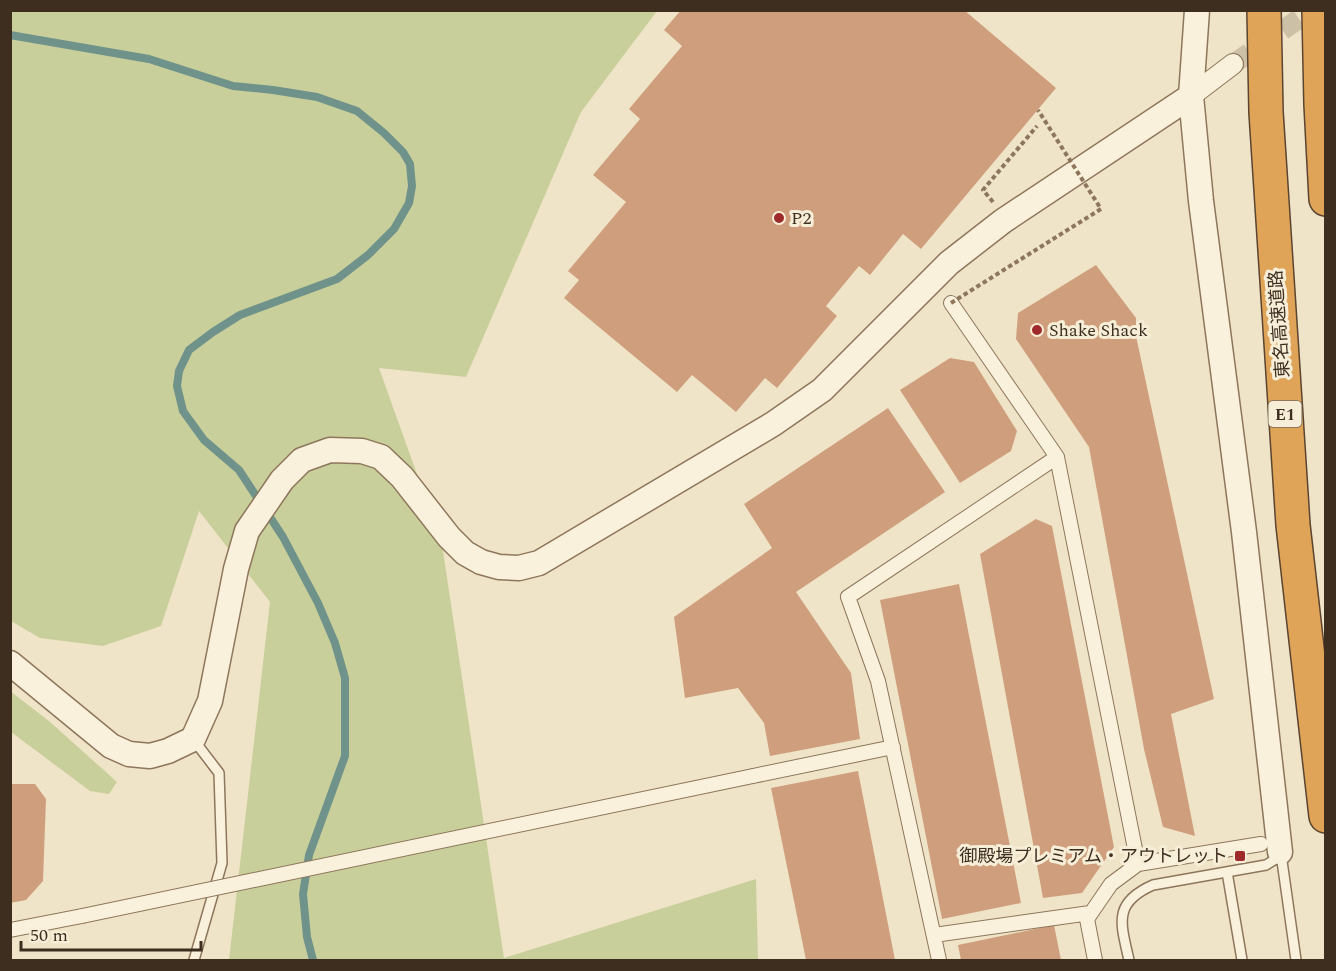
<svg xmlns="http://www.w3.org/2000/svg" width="1336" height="971" font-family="Spectral,'Noto Sans JP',serif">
<rect width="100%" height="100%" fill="#f0e4c8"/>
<path fill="#c9cf9b" d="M10 11H657L581 112 466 377 379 368 442 544 504 958 756 879 758 960H229L270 602 199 511 161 626 103 646 40 638 11 621Z
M10 691 49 721 117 782 109 794 90 791 11 732Z"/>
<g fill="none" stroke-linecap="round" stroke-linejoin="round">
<path stroke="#6f938a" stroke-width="8" d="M10 35 149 59 233 86 273 90 317 97 357 111 384 133 403 152 410 164 412 186 409 203 394 229 368 255 337 279 240 315 213 332 189 350 179 371 177 386 183 411 204 440 239 470 283 537 318 603 335 643 345 678V756L309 855 303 894 307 937 313 960"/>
</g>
<path fill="#cf9f7d" d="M681 10H964L1056 88 921 249 903 234 870 275 859 266 826 306 837 316 777 388 765 378 736 412 692 375 677 392 564 298 579 280 568 271 626 202 593 175 640 119 629 109 682 46 664 30Z
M1096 265 1136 318V336L1214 699 1171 714 1195 836 1163 827 1144 749 1089 447 1016 339 1018 313Z
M950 358 974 362 1017 431 1011 451 960 483 900 390Z
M888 408 945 492 796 592 851 673 860 739 770 756 764 723 738 688 685 698 674 617 772 548 744 504Z
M1036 519 1052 526 1114 847 1082 893 1043 898 980 554Z
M959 584 1021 903 942 919 880 600Z
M858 771 895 960H806L771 788Z
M10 784H35L46 799 43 881 26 900 10 903Z
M1054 925 1061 960H961L958 945Z"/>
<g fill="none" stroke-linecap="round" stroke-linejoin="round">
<path stroke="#ccc0a6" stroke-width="20" stroke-dasharray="20 10" stroke-linecap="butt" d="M1233 64 1312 10"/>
<defs>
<path id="service" d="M193 739 219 773 222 863 194 960
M1281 854 1296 960
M1227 872 1242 960
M1129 960C1121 924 1112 903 1153 885L1266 865 1274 860 1279 853"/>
<path id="pedestrian" d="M951 303 1057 457 1138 864 1111 884 1087 919 1095 960
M753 776 893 747
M1138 864 1261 844
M10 930 82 916
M934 935 1090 913
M939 960 878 681 848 597 1057 457"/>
<path id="minor" d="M1191 96 1233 64"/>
<path id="tertiary" d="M1197 10 1191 96 1201 201 1244 532 1280 852
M10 663 111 746 129 754 150 756 168 751 193 739 210 701 236 569 247 531 282 480 302 460 330 450 362 451 381 457 402 477 449 537 465 553 481 562 499 567 519 568 539 563 773 424 822 390 949 263 1003 221 1191 96"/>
<path id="motorway" d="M1264 10 1266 112 1293 525 1326 816
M1319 10 1321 104 1326 199"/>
</defs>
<use href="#service" stroke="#8d765c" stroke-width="12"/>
<use href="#pedestrian" stroke="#8d765c" stroke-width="16"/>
<use href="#minor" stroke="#8d765c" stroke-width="22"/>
<use href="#tertiary" stroke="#8d765c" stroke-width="27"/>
<use href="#motorway" stroke="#5b4430" stroke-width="36"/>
<path stroke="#8d765c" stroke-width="4" stroke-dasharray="4.5 3" stroke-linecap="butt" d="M993 202 983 190 1037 126"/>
<use href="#service" stroke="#faf1dc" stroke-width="9"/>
<use href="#pedestrian" stroke="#faf1dc" stroke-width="14"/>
<use href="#minor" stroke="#faf1dc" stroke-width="20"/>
<use href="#tertiary" stroke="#faf1dc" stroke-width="24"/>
<use href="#motorway" stroke="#e0a458" stroke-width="33"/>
<defs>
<path id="pedestrian-bridge" d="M82 916 753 776"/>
</defs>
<use href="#pedestrian-bridge" stroke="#8d765c" stroke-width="16" stroke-linecap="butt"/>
<path stroke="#8d765c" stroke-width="4" stroke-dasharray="4.5 3" stroke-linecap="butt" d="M951 303 1101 209 1038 110"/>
<use href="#pedestrian-bridge" stroke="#faf1dc" stroke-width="14"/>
</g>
<g fill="#9e2a2b" stroke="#f7eed8" stroke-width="2">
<circle cx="779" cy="218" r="6"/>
<circle cx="1037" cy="330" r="6"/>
<rect x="1234" y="850" width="12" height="12" rx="3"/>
</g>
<g text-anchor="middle" stroke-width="6" stroke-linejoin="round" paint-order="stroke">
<rect fill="#f7eed8" stroke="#756857" stroke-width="1.5" x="1268.5" y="401" width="33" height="26" rx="4.5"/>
<g font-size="16" font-weight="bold" fill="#3d2e20">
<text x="1285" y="420">E1</text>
</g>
<g font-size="18" fill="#3d2e20" stroke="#f7eed8" text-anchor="start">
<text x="791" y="224">P2</text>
<text x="1049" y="336">Shake Shack</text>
<text x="1228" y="862" text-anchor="end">御殿場プレミアム・アウトレット</text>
</g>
<g font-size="18" fill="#3d2e20" stroke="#f7eed8">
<text transform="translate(1279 324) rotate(-94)" y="6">東名高速道路</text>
</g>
</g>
<rect width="1336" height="971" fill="none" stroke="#3d2e20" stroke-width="24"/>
<path d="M21 941v9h180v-9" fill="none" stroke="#3d2e20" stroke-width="3"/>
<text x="30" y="941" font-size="18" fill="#3d2e20" stroke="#f7eed8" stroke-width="4.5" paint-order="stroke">50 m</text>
</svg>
